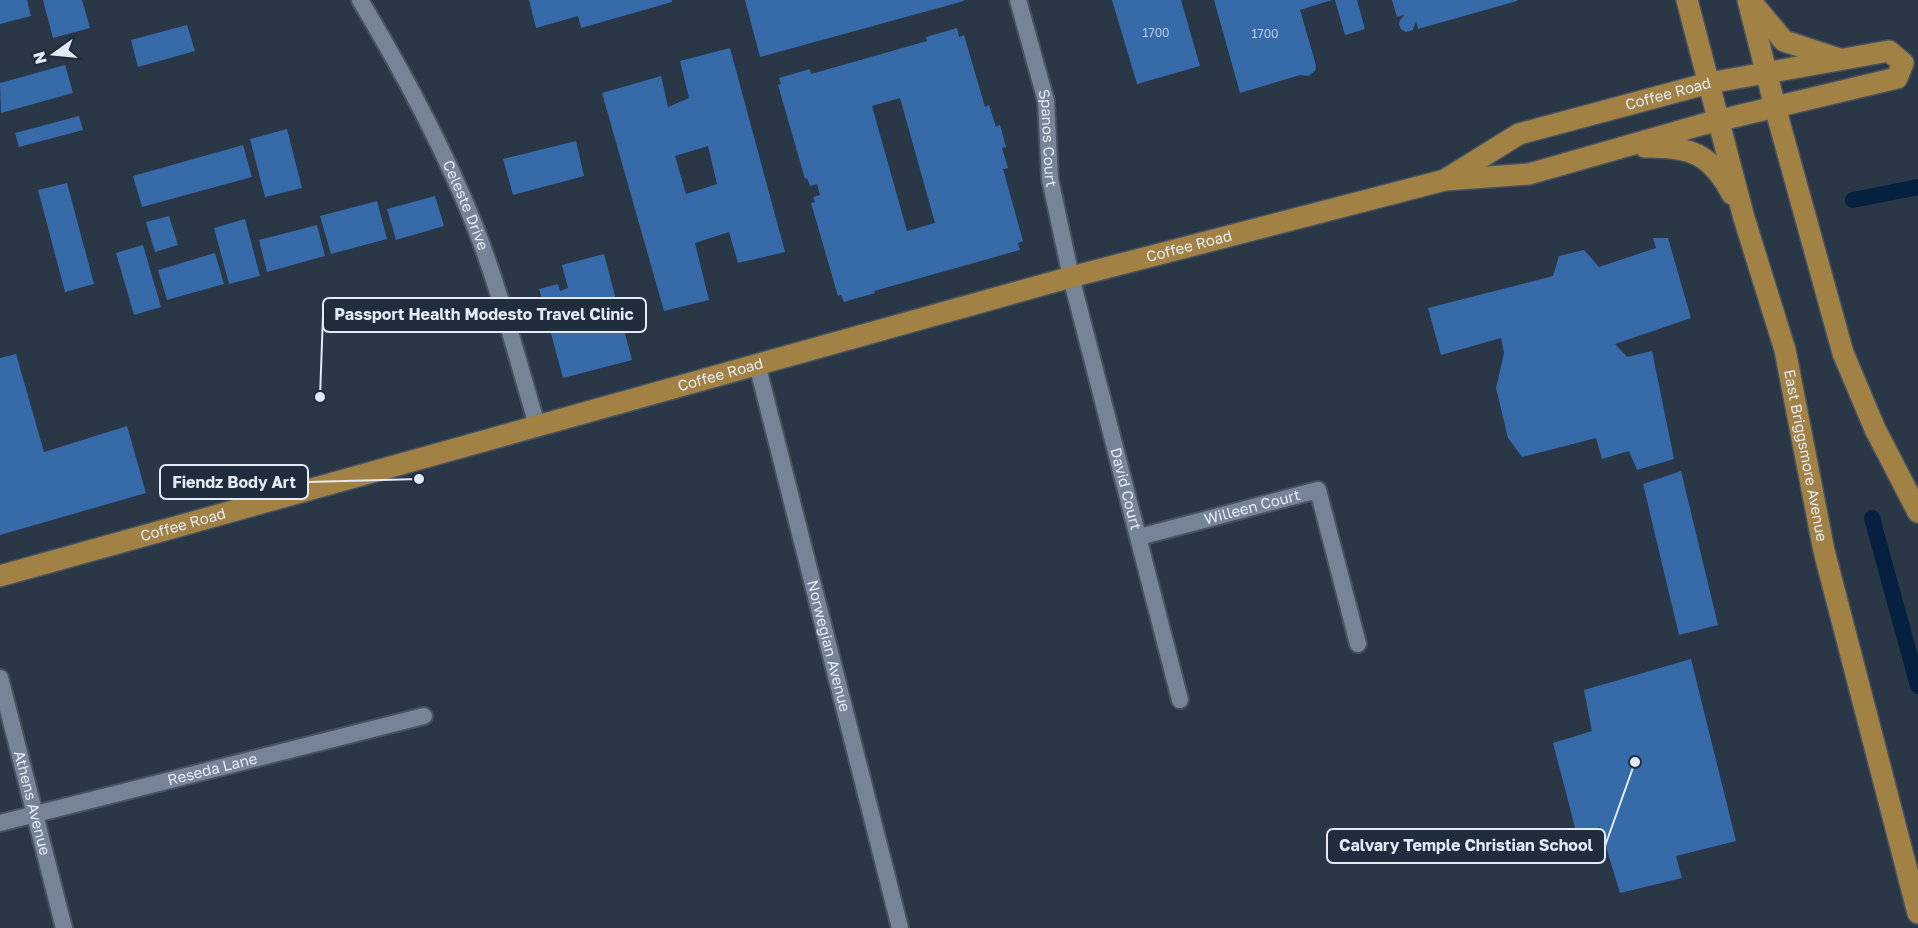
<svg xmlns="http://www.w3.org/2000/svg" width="1918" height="928" font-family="'Golos Text',sans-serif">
<rect width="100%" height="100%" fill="#2a3747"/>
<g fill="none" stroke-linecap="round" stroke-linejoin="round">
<path stroke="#062040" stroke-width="16" d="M1853 200 1918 187
M1872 518 1918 686"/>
</g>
<path fill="#376aa8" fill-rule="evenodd" d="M0 0H27L31 16 0 24Z
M43 0H82L90 28 53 38Z
M529 0H672V2L581 28 578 16 536 28Z
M745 0H964V1L760 57Z
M1112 0H1181L1200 66 1137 84Z
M1214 0H1332L1300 10 1316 65 1315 71 1308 76 1300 75 1240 93Z
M1335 0H1357L1365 29 1345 35Z
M1392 0H1517V1L1418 29 1416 21 1413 30 1406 32 1401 29 1399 24 1400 20 1404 15 1397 17Z
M187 25 195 51 138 67 131 40Z
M957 28 959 37 964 35 985 107 989 105 996 127 1000 125 1006 147 1002 148 1008 168 1003 169 1023 241 1018 243 1020 250 874 291 875 293 844 302 841 295 838 296 811 203 815 202 813 197 820 195 817 184 810 186 807 178 805 179 778 85 781 84 779 78 810 69 811 74 927 41 926 37ZM900 98 935 223 907 231 872 106Z
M730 48 785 252 738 263 729 232 695 243 709 300 664 311 602 93 661 76 668 107 689 98 680 61ZM708 146 717 184 686 194 675 156Z
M65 65 73 93 1 113 0 83Z
M79 116 83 130 19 147 15 133Z
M287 129 302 188 265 197 250 139Z
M576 141 584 176 513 195 503 159Z
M243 145 252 177 142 207 133 176Z
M67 183 94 284 65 292 38 190Z
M435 196 444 226 396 240 387 209Z
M377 201 387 239 331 254 320 216Z
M169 216 178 245 155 252 146 222Z
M245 219 260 276 229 284 214 228Z
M317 225 325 256 267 272 259 240Z
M1653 238H1668L1691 318 1615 344 1627 357 1652 351 1674 459 1637 470 1629 451 1602 459 1596 438 1522 457 1508 438 1496 388 1504 353 1501 338 1441 355 1428 308 1553 276 1559 256 1584 250 1599 267 1656 248Z
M143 245 161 307 134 315 116 253Z
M215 253 224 284 167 300 158 270Z
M604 254 632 360 563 378 539 289 558 284 560 291 568 288 562 265Z
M16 354 44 452 127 426 146 493 0 535V358Z
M1681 471 1718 625 1679 635 1643 484Z
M1691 659 1736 841 1676 856 1682 878 1620 893 1600 827 1577 835 1553 743 1592 731 1584 690Z"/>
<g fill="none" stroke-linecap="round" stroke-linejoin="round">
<defs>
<g id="minor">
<path id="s1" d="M360 0C403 72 443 146 474 224 500 290 517 358 537 425"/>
<path id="s2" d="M1018 0 1046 101 1050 179 1071 277 1180 700"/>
<path id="s3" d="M757 364 900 928"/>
<path id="s4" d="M1139 537 1318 490 1358 644"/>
<path id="s5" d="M0 678 64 928"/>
<path id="s6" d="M0 823 424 716"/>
</g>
<g id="major">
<path id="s7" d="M1687 0 1744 218 1785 350 1824 551 1918 913"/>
<path d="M1748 0 1775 107 1843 353 1875 429 1918 512"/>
<path d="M1753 4 1784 41 1839 59"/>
<path d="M1645 147C1689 146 1711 153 1732 194"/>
<path id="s8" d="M1448 178 1519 134 1709 83 1889 51 1903 63"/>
<path id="s9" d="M0 576 1071 277 1445 180 1529 174 1704 124 1897 78 1903 63"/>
</g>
</defs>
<use href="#minor" stroke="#485361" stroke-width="20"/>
<use href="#major" stroke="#485361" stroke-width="24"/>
<use href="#minor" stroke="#758497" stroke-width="16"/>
<use href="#major" stroke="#a18144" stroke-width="21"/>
</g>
<g text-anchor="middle" stroke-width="4.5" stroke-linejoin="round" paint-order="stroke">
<g font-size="12" fill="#b7cae2">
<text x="1156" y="37">1700</text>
<text x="1265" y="38">1700</text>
</g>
<g font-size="15" fill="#e2eaf5" stroke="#202d3d">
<text dy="5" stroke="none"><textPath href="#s8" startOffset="238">Coffee Road</textPath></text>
<text dy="5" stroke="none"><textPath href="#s2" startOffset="142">Spanos Court</textPath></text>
<text dy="5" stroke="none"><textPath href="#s1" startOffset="231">Celeste Drive</textPath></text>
<text dy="5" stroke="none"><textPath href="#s9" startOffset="1234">Coffee Road</textPath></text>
<text dy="5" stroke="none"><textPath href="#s9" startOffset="748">Coffee Road</textPath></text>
<text dy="5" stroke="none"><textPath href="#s7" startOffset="471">East Briggsmore Avenue</textPath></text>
<text dy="5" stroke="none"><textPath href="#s2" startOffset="502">David Court</textPath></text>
<text dy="5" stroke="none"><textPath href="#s4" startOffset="117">Willeen Court</textPath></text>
<text dy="5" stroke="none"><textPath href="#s9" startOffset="190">Coffee Road</textPath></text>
<text dy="5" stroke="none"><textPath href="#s3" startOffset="291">Norwegian Avenue</textPath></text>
<text dy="5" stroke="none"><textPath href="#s6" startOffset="219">Reseda Lane</textPath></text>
<text dy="5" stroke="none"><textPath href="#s5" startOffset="129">Athens Avenue</textPath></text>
</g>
</g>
<path fill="none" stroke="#e2eaf5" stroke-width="2" d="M320 397L323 315M419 479L308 482M1635 762L1605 846"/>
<g fill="#e2eaf5" stroke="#202d3d" stroke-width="2">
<circle cx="320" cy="397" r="6"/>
<circle cx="419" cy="479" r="6"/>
<circle cx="1635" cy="762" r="6"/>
</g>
<g fill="#202d3d" stroke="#e2eaf5" stroke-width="2">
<rect x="323" y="298" width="323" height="34" rx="6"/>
<rect x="160" y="465" width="148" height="34" rx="6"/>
<rect x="1327" y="829" width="278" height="34" rx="6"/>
</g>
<g font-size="16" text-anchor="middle" font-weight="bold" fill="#e2eaf5">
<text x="484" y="320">Passport Health Modesto Travel Clinic</text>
<text x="234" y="488">Fiendz Body Art</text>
<text x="1466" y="851">Calvary Temple Christian School</text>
</g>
<g transform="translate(54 54) rotate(255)" stroke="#202d3d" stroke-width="4.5" paint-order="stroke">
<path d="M0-4.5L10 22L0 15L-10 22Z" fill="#e2eaf5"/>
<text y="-9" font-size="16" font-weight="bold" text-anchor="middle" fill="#e2eaf5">N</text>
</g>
</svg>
